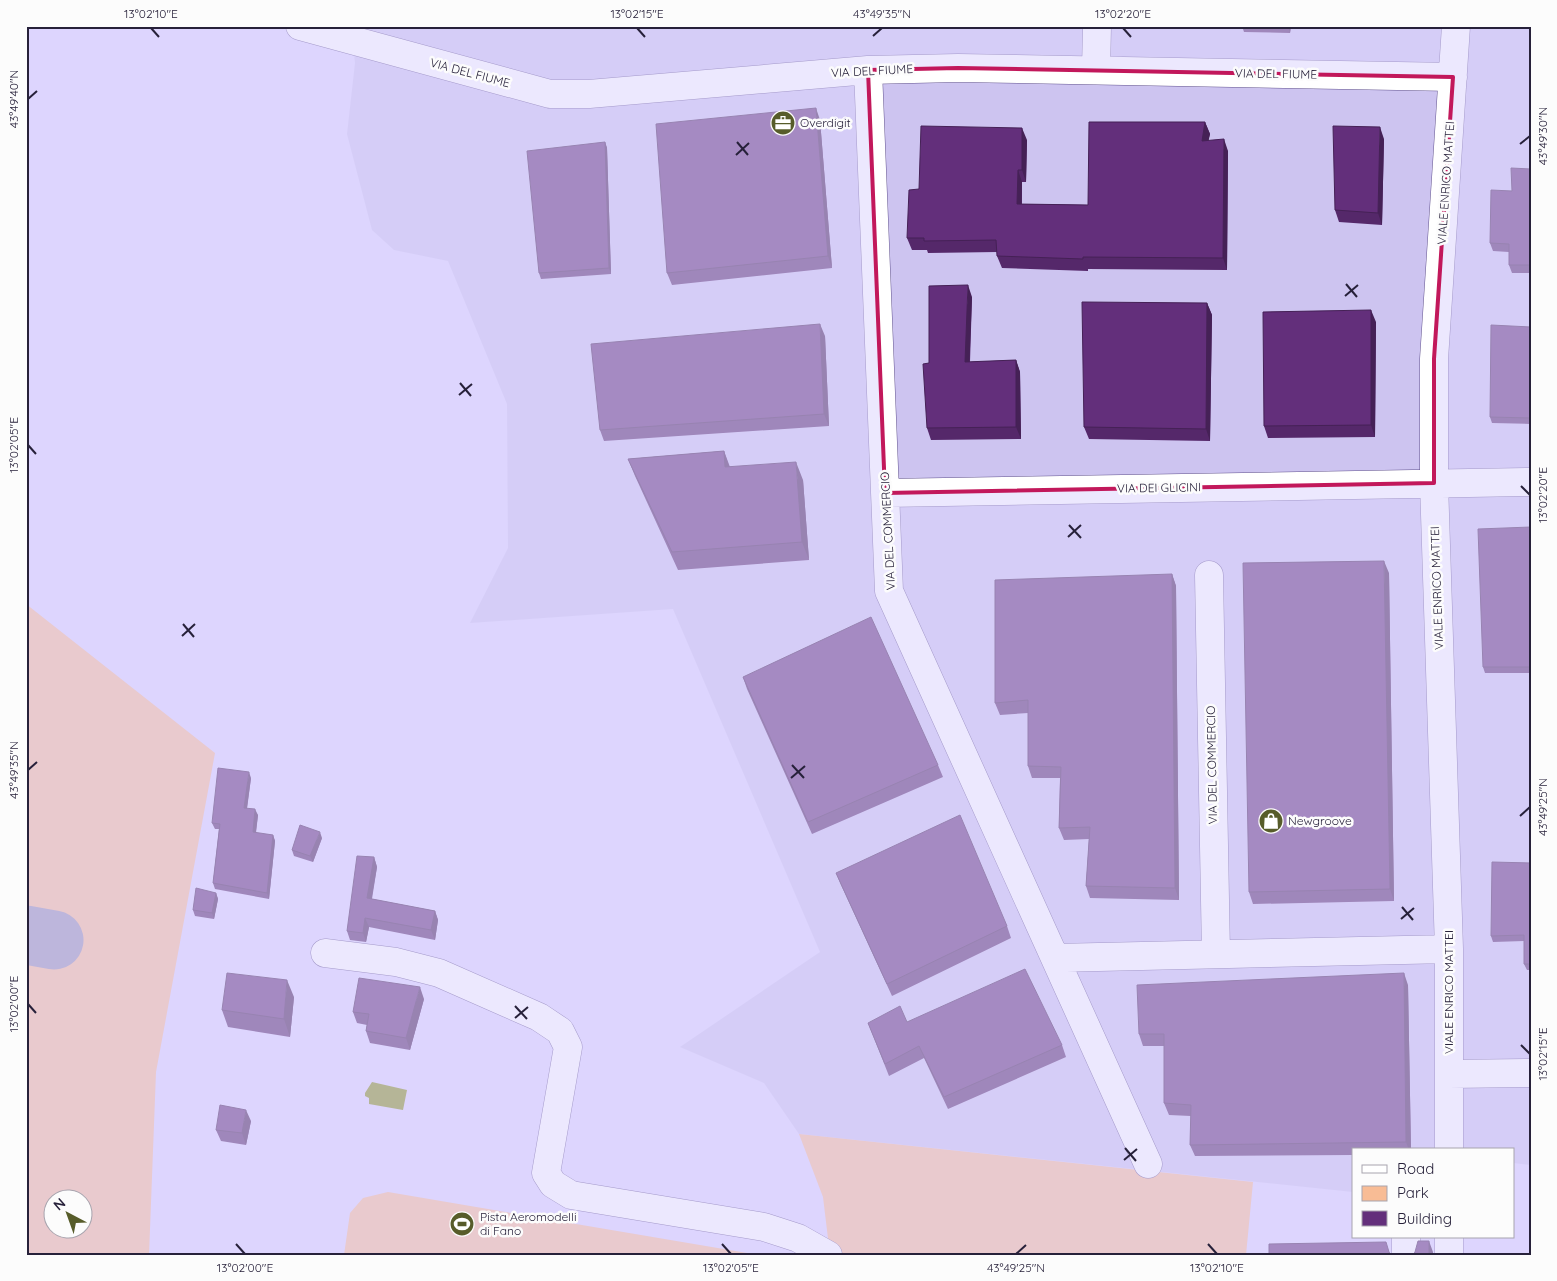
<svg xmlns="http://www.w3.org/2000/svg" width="1557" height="1281" font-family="Quicksand,sans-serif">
<rect width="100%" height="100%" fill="#ddd5fe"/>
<path fill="#cdc4f0" d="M351 26H1531V1165L1513 1163V1150H1353V1192L799 1134 764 1083 680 1047 820 952 673 609 470 623 508 548 507 404 448 261 394 250 372 230 347 134 355 63Z"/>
<path fill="#f8bc95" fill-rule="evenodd" d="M26 604 215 753 156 1072 149 1255H26ZM52 1198H82V1228H52Z
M799 1134 1253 1182 1246 1255H830L823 1197Z
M388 1192 759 1255H344L350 1213 363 1198Z"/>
<path fill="#868e1b" d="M372 1082 407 1090 403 1110 369 1104V1098L365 1096V1093Z"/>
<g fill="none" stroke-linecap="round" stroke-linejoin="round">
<path stroke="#9790b3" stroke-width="59" d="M26 935 54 940"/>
<defs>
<path id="minor" d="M300 26 550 94H589L868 70 958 68 1453 77
M868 70 889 591 1148 1164
M1096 70 1097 26
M885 493 1531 482
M1209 575 1216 954
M325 953 396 962 439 973 539 1017 560 1031 568 1047 546 1173 553 1184 571 1195 764 1227 798 1238 828 1255
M1055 958 1449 949
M1449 1074 1531 1073
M1449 1150V949L1434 483V359L1456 26
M1406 1255V1237
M1449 1255V1237"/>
</defs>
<use href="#minor" stroke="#62538e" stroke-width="29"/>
<use href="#minor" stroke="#fff" stroke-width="28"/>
</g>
<path fill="#55286a" d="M992 26H1054V28L993 29Z
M1141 26H1186V28L1142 27Z
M1242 26H1291L1290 33 1244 32Z
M1355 26H1405V28Z
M820 120 832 268 672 285 667 273Z
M1205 122 1210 134 1208 141 1228 151 1227 270 1088 269V271L1002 268 997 256V252L928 253 927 250H912L907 238 1027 140 1026 182H1022V204L1088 205Z
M1384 139 1382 225 1339 222 1335 210Z
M605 142 607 148 611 274 541 279 539 273Z
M1531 169V273H1512L1509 265V252L1493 251 1490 243 1512 191Z
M972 297 970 362 1016 360 1020 372 1021 439 931 440 927 428 929 363Z
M1207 303 1212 315 1210 441 1089 439 1084 427Z
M1376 322 1375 437 1268 438 1264 426Z
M1531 327V424L1492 423 1490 417Z
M825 336 829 426 604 441 600 430Z
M724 451 730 467 803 480 809 560 678 570 635 476 628 459Z
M1531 527V673H1485L1483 667Z
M1389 573 1394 901 1253 904 1249 892Z
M1172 574 1176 586 1179 900 1090 898 1086 886 1089 839 1064 840 1059 828 1060 778H1032L1028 766V713L1000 715 995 703Z
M743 677 938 765 943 777 812 834 747 689Z
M251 778 247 809 258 815 256 833 273 835 275 841 269 899 215 889 213 883 219 829H215L212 823Z
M322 838 313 862 294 856 292 850Z
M374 857 377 867 372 899 435 911 438 920 435 940 369 927 366 942 350 940 347 931Z
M1531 863V970H1527L1524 964V941L1493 942 1491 936Z
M836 873 1007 926 1011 938 892 996 841 885Z
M216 893 218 899 214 919 195 916 193 910Z
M1408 985 1411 1150H1353V1155L1195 1156 1190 1145 1191 1116 1169 1115 1164 1103V1046H1143L1139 1034Z
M294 997 290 1037 228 1027 222 1010Z
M424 999 410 1050 370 1043 366 1031 367 1025 357 1023 353 1012Z
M907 1022 1062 1045 1066 1057 948 1109 924 1058 889 1076 868 1023Z
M251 1121 246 1145 221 1141 216 1130Z"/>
<path fill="#452156" d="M1288 26H1291L1290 33Z
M816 108 820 120 832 268 828 256Z
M1205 122 1210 134 1206 153 1202 141Z
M1380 127 1384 139 1382 225 1378 213Z
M1022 128 1027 140 1026 182 1022 170Z
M1224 139 1228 151 1227 270 1223 258Z
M605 142 607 148 611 274 609 268Z
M1018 170 1022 182 1021 216 1017 204Z
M968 285 972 297 969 374 965 362Z
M1207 303 1212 315 1210 441 1206 429Z
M1371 310 1376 322 1375 437 1371 425Z
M820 324 825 336 829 426 824 414Z
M1016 360 1020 372 1021 439 1016 427Z
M724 451 730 469 725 467Z
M796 462 803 480 809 560 802 542Z
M1384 561 1389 573 1394 901 1390 889Z
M1172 574 1176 586 1179 900 1175 888Z
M249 772 251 778 246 814 244 808Z
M255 809 258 815 255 838 253 832Z
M320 832 322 838 313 862 310 856Z
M273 835 275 841 269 899 267 893Z
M374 857 377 867 370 907 367 898Z
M216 893 218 899 214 919 212 913Z
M435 911 438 920 435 940 431 930Z
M365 918 369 927 366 942 363 933Z
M1404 973 1408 985 1411 1150H1409L1406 1142Z
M287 980 294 997 290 1037 284 1019Z
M420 987 424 999 410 1050 406 1038Z
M246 1110 251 1121 246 1145 242 1133Z
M1429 1241 1433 1252V1255H1429Z"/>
<path fill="#632f7b" stroke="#452156" d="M816 108 828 256 667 273 656 124Z
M1089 122H1205L1202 141 1224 139 1223 258 1083 257V259L997 256 996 240 924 241V238H907L909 190 919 189 921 126 1022 128V170H1018L1017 204 1088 205Z
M1333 126 1380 127 1378 213 1335 210Z
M605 142 609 268 539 273 527 151Z
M1511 168 1531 169V261H1530V265H1509V244L1490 243 1491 190 1512 191Z
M968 285 965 362 1016 360V427L927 428 923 364 929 363V286Z
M1082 302 1207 303 1206 429 1084 427Z
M1371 310V425L1264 426 1263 312Z
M820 324 824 414 600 430 591 344Z
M1491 325 1531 327V418L1490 417Z
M724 451 725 467 796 462 802 542 672 552 628 459Z
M1531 527V667H1483L1478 529Z
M1384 561 1390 889 1249 892 1243 563Z
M1172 574 1175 888 1086 886 1090 827 1059 828 1061 767 1028 766V700L995 703V580Z
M871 617 938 765 808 822 743 677Z
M218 768 249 772 244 808 255 809 253 832 273 835 267 893 213 883 220 824 212 823Z
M960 815 1007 926 887 984 836 873Z
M300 825 320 832 310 856 292 850Z
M357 856 374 857 367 898 435 911 431 930 365 918 363 933 347 931Z
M1492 862 1531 863V964H1524V935L1491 936Z
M196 888 216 893 212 913 193 910Z
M1025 969 1062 1045 944 1097 919 1046 885 1064 868 1023 900 1006 907 1022Z
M227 973 287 980 284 1019 222 1010Z
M1404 973 1406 1142 1190 1145 1191 1105 1164 1103V1034H1139L1137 985Z
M359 978 420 987 406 1038 366 1031 369 1014 353 1012Z
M220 1105 246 1110 242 1133 216 1130Z
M1418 1241H1429V1255H1413L1415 1252Z
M1386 1242 1389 1252 1391 1255H1269V1244Z"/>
<path d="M0 0H1557V1281H0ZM958 68 1453 77 1434 359V483L885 493 868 70Z" fill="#ddd5fe" fill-opacity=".55" fill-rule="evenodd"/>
<path fill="none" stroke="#c2185b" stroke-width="4" stroke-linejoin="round" d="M958 68 1453 77 1434 359V483L885 493 868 70Z"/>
<path fill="none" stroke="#27213a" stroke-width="2" d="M151 28 159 37M637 28 645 37M1123 28 1131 37M873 36 882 28M28 99 37 91M737 142 748 155M1520 144 1530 136M736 155 749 143M1346 284 1357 297M1345 296 1358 285M460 383 471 396M459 395 472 384M28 445 36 454M1521 486 1530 495M1069 525 1081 538M1068 537 1081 525M183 624 194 637M182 636 195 624M792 765 804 778M28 770 37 762M791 778 805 766M1520 816 1530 807M1402 907 1413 920M1401 919 1414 908M28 1004 36 1013M515 1006 527 1019M515 1018 528 1007M1521 1045 1530 1054M1125 1148 1136 1161M1124 1160 1137 1149M236 1244 245 1254M722 1244 731 1254M1208 1244 1217 1254M1016 1254 1026 1245"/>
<defs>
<symbol id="office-disc" viewBox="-11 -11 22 22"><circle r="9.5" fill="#575c2a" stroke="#fcfcfc"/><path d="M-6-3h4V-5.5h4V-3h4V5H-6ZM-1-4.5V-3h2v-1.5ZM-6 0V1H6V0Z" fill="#fff"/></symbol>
<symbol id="shop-disc" viewBox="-11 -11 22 22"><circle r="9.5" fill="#575c2a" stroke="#fcfcfc"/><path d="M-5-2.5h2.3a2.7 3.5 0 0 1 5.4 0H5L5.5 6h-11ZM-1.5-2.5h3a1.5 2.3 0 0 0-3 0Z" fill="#fff"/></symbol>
<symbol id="stadium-disc" viewBox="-11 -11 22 22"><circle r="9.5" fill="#575c2a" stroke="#fcfcfc"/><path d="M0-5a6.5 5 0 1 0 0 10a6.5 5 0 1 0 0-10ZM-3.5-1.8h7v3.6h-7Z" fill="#fff"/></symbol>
</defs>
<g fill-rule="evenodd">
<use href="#office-disc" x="769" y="109" width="28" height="28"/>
<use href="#shop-disc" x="1257" y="807" width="28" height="28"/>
<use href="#stadium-disc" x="448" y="1210" width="28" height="28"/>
</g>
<g text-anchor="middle" stroke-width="5" stroke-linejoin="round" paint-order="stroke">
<g font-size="12" fill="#27213a" stroke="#fcfcfc">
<text transform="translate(872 71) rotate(-3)" y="4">VIA DEL FIUME</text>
<text transform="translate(470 73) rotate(15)" y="4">VIA DEL FIUME</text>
<text transform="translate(1276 74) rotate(1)" y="4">VIA DEL FIUME</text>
<text transform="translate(1446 183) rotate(-86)" y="4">VIALE ENRICO MATTEI</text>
<text transform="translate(1159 488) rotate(-1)" y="4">VIA DEI GLICINI</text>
<text transform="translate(888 531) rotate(-93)" y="4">VIA DEL COMMERCIO</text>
<text transform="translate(1437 588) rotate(-92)" y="4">VIALE ENRICO MATTEI</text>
<text transform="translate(1212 765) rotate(-91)" y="4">VIA DEL COMMERCIO</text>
<text transform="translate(1449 992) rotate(-90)" y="4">VIALE ENRICO MATTEI</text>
</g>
<g font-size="12" fill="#27213a" stroke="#fcfcfc" text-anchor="start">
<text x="800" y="127">Overdigit</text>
<text x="1288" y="825">Newgroove</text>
<text x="480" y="1221">Pista Aeromodelli<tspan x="480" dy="14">di Fano</tspan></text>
</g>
</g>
<rect width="1557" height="1281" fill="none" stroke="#fcfcfc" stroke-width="55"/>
<rect x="1352" y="1148" width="162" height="90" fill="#fcfcfc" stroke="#a7a4ae"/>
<rect x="1362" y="1165" width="25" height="8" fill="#ffffff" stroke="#a7a4ae"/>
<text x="1397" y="1174" font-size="15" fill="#27213a">Road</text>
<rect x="1362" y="1186" width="25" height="15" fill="#f8bc95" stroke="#a7a4ae"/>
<text x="1397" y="1198" font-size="15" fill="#27213a">Park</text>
<rect x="1362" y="1211" width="25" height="15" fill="#632f7b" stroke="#a7a4ae"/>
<text x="1397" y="1224" font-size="15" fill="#27213a">Building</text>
<g transform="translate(68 1214) rotate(319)"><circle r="24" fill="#fcfcfc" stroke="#a7a4ae"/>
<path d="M0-4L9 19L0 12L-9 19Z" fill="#575c2a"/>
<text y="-8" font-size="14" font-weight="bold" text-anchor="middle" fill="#27213a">N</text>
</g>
<rect x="28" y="28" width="1502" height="1226" fill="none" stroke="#27213a" stroke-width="2"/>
<g font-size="12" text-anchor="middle" fill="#27213a">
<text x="151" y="18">13°02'10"E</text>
<text x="637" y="18">13°02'15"E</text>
<text x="882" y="18">43°49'35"N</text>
<text x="1123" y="18">13°02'20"E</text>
<text transform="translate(14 99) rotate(-90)" y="4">43°49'40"N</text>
<text transform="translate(1543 136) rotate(-90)" y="4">43°49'30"N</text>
<text transform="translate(14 445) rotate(-90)" y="4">13°02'05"E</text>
<text transform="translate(1543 495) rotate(-90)" y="4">13°02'20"E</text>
<text transform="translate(14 770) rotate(-90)" y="4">43°49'35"N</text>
<text transform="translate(1543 807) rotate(-90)" y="4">43°49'25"N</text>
<text transform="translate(14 1004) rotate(-90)" y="4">13°02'00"E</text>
<text transform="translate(1543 1054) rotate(-90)" y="4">13°02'15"E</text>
<text x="245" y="1272">13°02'00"E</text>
<text x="731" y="1272">13°02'05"E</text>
<text x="1016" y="1272">43°49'25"N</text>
<text x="1217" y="1272">13°02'10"E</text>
</g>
</svg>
